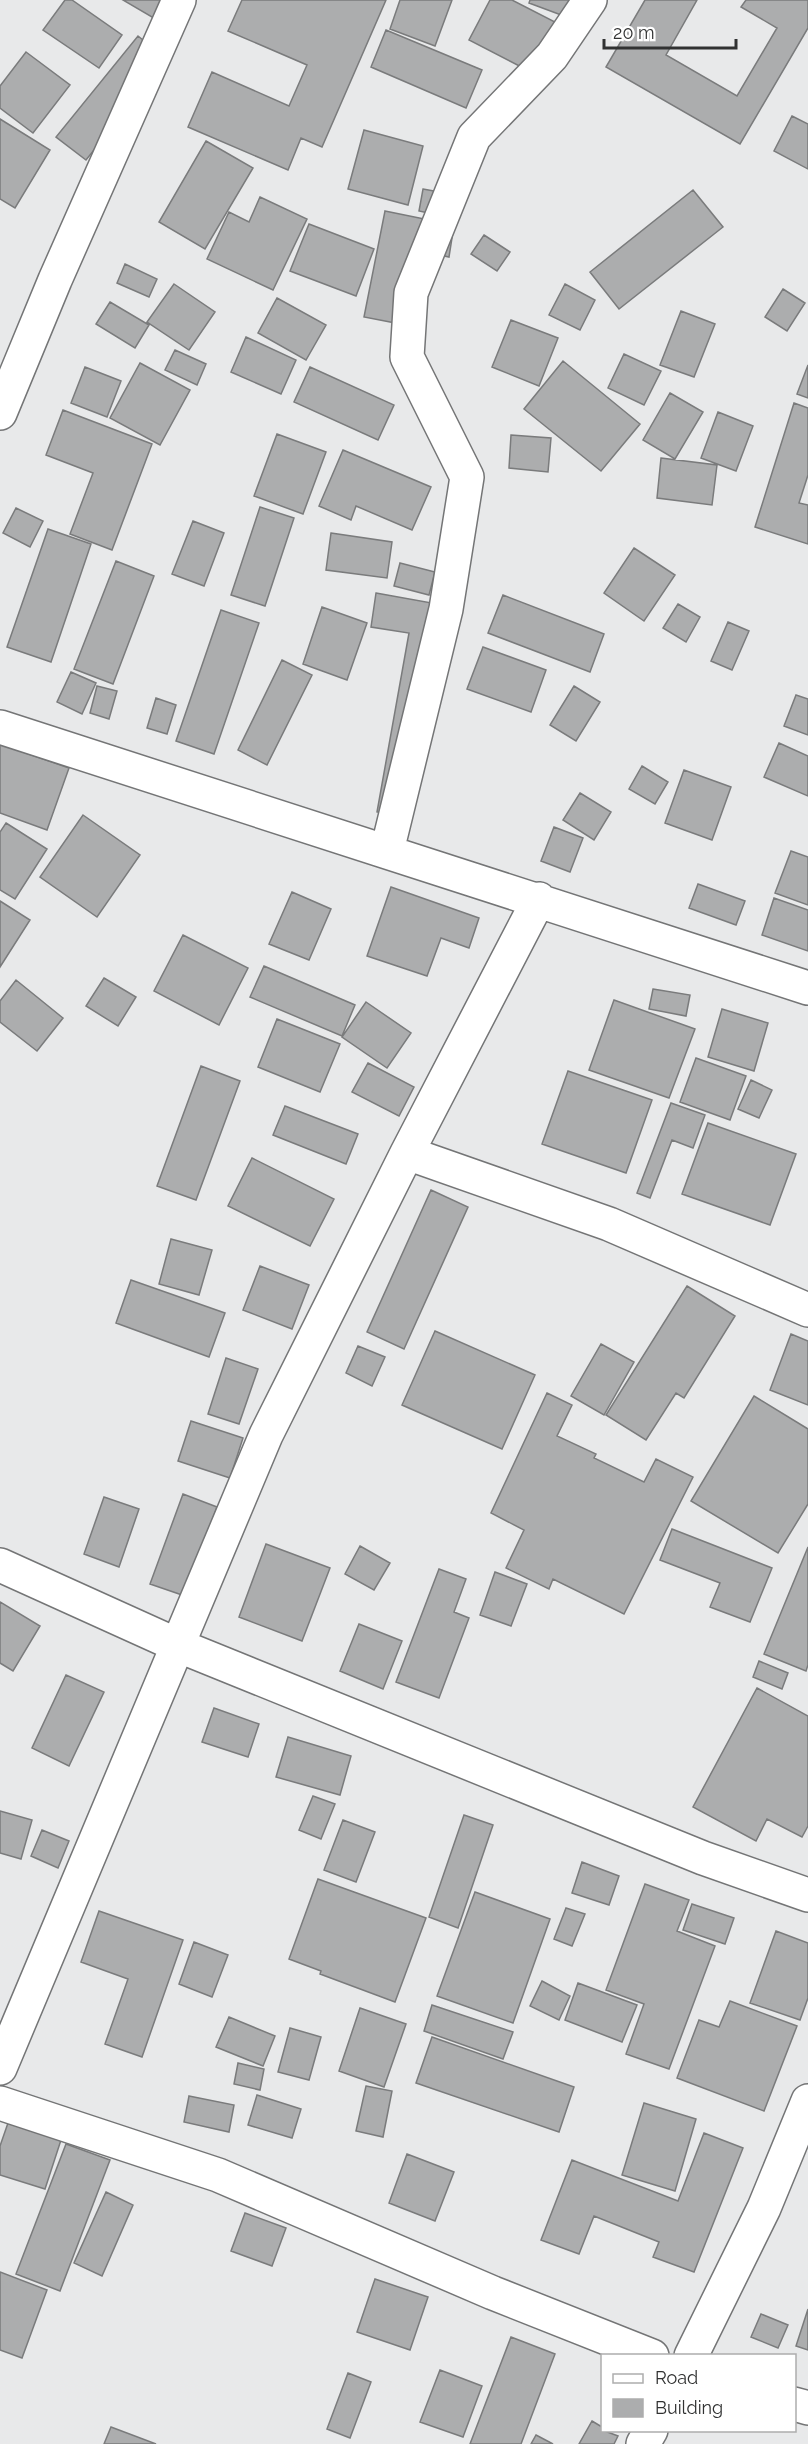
<svg xmlns="http://www.w3.org/2000/svg" width="808" height="2444" font-family="Raleway,sans-serif">
<rect width="100%" height="100%" fill="#e8e9ea"/>
<path fill="#acadae" stroke="#7a7b7c" stroke-width="1.5" d="M65 0H72L122 35 99 68 43 30Z
M123 0H185L169 27Z
M242 0H386L322 147 301 138 288 170 188 127 212 72 289 106 307 65 228 31Z
M400 0H452L435 46 390 29Z
M490 0H512L555 22 529 71 469 40Z
M530 0H588L580 22 529 3Z
M645 0H697L666 55 737 96 777 28 741 7 746 0H808V28L740 144 606 67Z
M386 30 482 70 466 108 371 67Z
M138 36 167 59 86 160 56 137Z
M26 52 70 85 33 133 0 108V86Z
M792 116 808 124V169L774 151Z
M0 119 50 150 15 208 0 199Z
M364 130 423 146 408 205 348 189Z
M206 141 253 168 205 249 159 222Z
M423 189 456 195 451 218 419 211Z
M693 190 723 227 619 309 590 272Z
M260 197 307 219 273 290 207 259 229 212 249 222Z
M385 211 454 225 449 257 426 252 411 326 364 317Z
M309 224 374 249 356 296 290 271Z
M484 235 510 252 497 271 471 254Z
M125 264 157 279 149 297 117 283Z
M174 284 215 312 189 350 147 322Z
M565 284 595 300 580 330 549 315Z
M783 289 805 303 787 331 765 317Z
M277 298 326 325 306 360 258 333Z
M110 302 149 325 135 348 96 324Z
M681 311 715 324 694 377 660 365Z
M511 320 558 338 539 386 492 367Z
M246 337 296 360 281 394 231 372Z
M175 350 206 364 197 385 165 370Z
M624 354 661 371 644 405 608 388Z
M563 361 640 424 601 471 524 409Z
M140 363 190 390 160 445 110 418Z
M808 365V398L797 394Z
M85 367 121 381 107 417 71 403Z
M310 367 394 405 378 440 294 402Z
M670 393 703 412 675 459 643 440Z
M794 403 808 408V475L799 503 808 505V544L755 527Z
M63 410 152 444 112 550 70 534 93 473 46 455Z
M718 412 753 426 736 471 701 458Z
M277 434 326 452 303 514 254 496Z
M511 435 551 438 548 472 509 468Z
M343 450 431 487 412 530 356 506 351 520 319 506Z
M661 458 717 465 712 505 657 498Z
M260 507 294 518 265 606 231 595Z
M16 508 43 521 30 547 3 533Z
M193 521 224 533 204 586 172 574Z
M48 529 91 544 51 662 7 647Z
M331 533 392 542 387 578 326 570Z
M634 548 675 575 644 621 604 593Z
M116 561 154 576 113 684 74 669Z
M400 563 435 572 429 595 394 586Z
M376 593 443 605 406 817 377 812 409 633 371 627Z
M503 595 604 634 590 672 488 633Z
M678 604 700 617 686 642 663 628Z
M322 607 367 623 347 680 303 664Z
M221 610 259 623 214 754 176 741Z
M728 622 749 631 732 670 711 661Z
M483 647 546 670 531 712 467 689Z
M282 660 312 675 267 765 238 750Z
M71 672 96 683 82 714 57 702Z
M97 686 117 691 109 719 90 713Z
M574 686 600 702 576 741 550 725Z
M796 695 808 699V735L784 726Z
M156 698 176 705 167 734 147 728Z
M779 743 808 756V796L764 777Z
M0 744 69 768 47 830 0 813Z
M642 766 668 782 655 804 629 789Z
M684 770 731 787 712 840 665 823Z
M580 793 611 812 594 840 563 820Z
M83 815 140 855 97 917 40 877Z
M6 823 47 849 15 899 0 890V832Z
M554 827 583 838 570 872 541 861Z
M791 851 808 857V905L775 893Z
M698 884 745 901 736 925 689 908Z
M391 887 479 918 469 948 441 938 427 976 367 956Z
M292 892 331 909 309 960 269 944Z
M774 898 808 910V951L762 935Z
M0 901 30 920 0 967Z
M183 935 248 968 219 1025 154 991Z
M264 966 355 1005 342 1036 250 997Z
M104 978 136 997 118 1026 86 1006Z
M16 980 63 1018 37 1051 0 1022V1001Z
M653 989 690 995 686 1016 649 1009Z
M614 1000 695 1029 669 1098 589 1070Z
M366 1002 411 1033 387 1068 342 1037Z
M722 1009 768 1023 754 1071 708 1057Z
M277 1019 340 1044 320 1092 258 1067Z
M696 1058 746 1076 730 1120 680 1102Z
M368 1063 414 1087 399 1116 352 1092Z
M201 1066 240 1081 196 1200 157 1186Z
M568 1071 652 1100 626 1173 542 1144Z
M751 1080 772 1090 759 1118 738 1109Z
M671 1103 705 1115 693 1148 672 1140 650 1198 637 1193Z
M285 1106 358 1134 346 1164 273 1135Z
M708 1123 796 1154 770 1225 682 1194Z
M252 1158 334 1199 310 1246 228 1206Z
M431 1190 468 1207 404 1349 367 1332Z
M171 1239 212 1250 199 1295 159 1284Z
M260 1266 309 1285 292 1329 243 1310Z
M131 1280 225 1313 209 1357 116 1323Z
M687 1286 735 1316 684 1398 676 1393 646 1440 606 1415Z
M435 1331 535 1375 502 1449 402 1405Z
M791 1334 808 1341V1405L770 1390Z
M601 1344 634 1362 604 1415 571 1396Z
M358 1346 385 1357 372 1386 346 1373Z
M226 1358 258 1369 239 1424 208 1414Z
M547 1393 572 1405 557 1436 596 1454 594 1458 644 1482 656 1459 693 1477 624 1614 553 1579 549 1589 506 1568 524 1530 491 1513Z
M754 1396 808 1429V1504L778 1553 691 1501Z
M191 1421 243 1438 230 1478 178 1461Z
M183 1494 217 1507 185 1596 150 1584Z
M104 1497 139 1509 119 1567 84 1554Z
M672 1529 772 1568 750 1622 710 1607 720 1583 660 1560Z
M266 1544 330 1568 302 1641 239 1617Z
M360 1546 390 1563 374 1590 345 1574Z
M808 1547V1665L806 1671 764 1654Z
M439 1569 466 1579 454 1612 469 1618 439 1698 396 1682Z
M495 1572 527 1584 511 1626 480 1615Z
M0 1602 40 1626 13 1671 0 1663Z
M359 1624 402 1641 383 1689 340 1671Z
M759 1661 788 1673 782 1689 753 1677Z
M66 1675 104 1692 69 1766 32 1748Z
M757 1688 808 1716V1826L802 1837 767 1819 756 1841 693 1807Z
M214 1708 259 1724 248 1757 202 1742Z
M288 1737 351 1756 340 1795 276 1777Z
M313 1796 335 1804 321 1839 299 1830Z
M0 1811 32 1820 21 1859 0 1853Z
M464 1815 493 1825 458 1928 429 1917Z
M343 1820 375 1832 356 1882 324 1870Z
M42 1830 69 1841 58 1868 31 1856Z
M582 1862 619 1876 609 1905 572 1893Z
M318 1879 426 1918 395 2002 320 1974 321 1971 289 1959Z
M645 1884 689 1900 677 1931 715 1946 669 2069 626 2054 644 2004 606 1990Z
M475 1892 550 1919 513 2023 437 1996Z
M692 1904 734 1918 725 1944 683 1930Z
M566 1908 585 1914 572 1946 554 1939Z
M99 1911 183 1940 142 2057 105 2044 128 1979 81 1962Z
M776 1931 808 1943V1998L800 2020 750 2003Z
M194 1942 228 1955 212 1997 179 1984Z
M542 1981 570 1996 559 2020 530 2006Z
M578 1983 637 2005 622 2042 565 2020Z
M730 2001 797 2026 764 2111 677 2078 699 2020 719 2027Z
M432 2005 513 2032 503 2059 424 2031Z
M360 2008 406 2024 384 2087 339 2071Z
M229 2017 275 2036 263 2066 216 2047Z
M290 2028 321 2037 309 2080 278 2072Z
M432 2037 574 2087 559 2132 416 2083Z
M238 2063 264 2069 260 2090 234 2084Z
M366 2086 392 2091 383 2137 356 2131Z
M257 2095 301 2109 292 2138 248 2125Z
M189 2096 234 2105 229 2132 184 2122Z
M644 2103 696 2119 675 2191 622 2175Z
M8 2123 61 2140 45 2189 0 2175V2146Z
M704 2133 743 2148 694 2272 653 2257 659 2242 594 2216 579 2254 541 2240 572 2160 678 2201Z
M66 2144 110 2160 60 2291 16 2274Z
M407 2154 454 2172 435 2221 389 2203Z
M106 2192 133 2205 102 2276 74 2263Z
M245 2213 286 2228 272 2266 231 2251Z
M0 2272 47 2290 22 2358 0 2350Z
M375 2279 428 2297 410 2350 357 2332Z
M808 2309V2350L796 2346Z
M761 2314 788 2325 778 2348 751 2337Z
M511 2337 555 2354 521 2444H470Z
M440 2370 482 2386 463 2437 420 2422Z
M348 2373 371 2382 350 2438 327 2429Z
M592 2421 602 2427V2430L618 2436 614 2444H579Z
M111 2427 156 2444H104Z
M536 2435 553 2444H531Z"/>
<g fill="none" stroke-linecap="round" stroke-linejoin="round">
<defs>
<path id="minor" d="M0 413 55 280 179 0
M0 727 808 988
M387 851 446 609 467 477 407 357 411 293 474 137 552 56 590 0
M407 1153 609 1224 808 1310
M0 1565 177 1645 703 1858 808 1895
M0 2068 266 1435 407 1153 539 899
M0 2103 218 2175 493 2293 652 2356
M691 2356 764 2208 808 2101
M794 2404 808 2408
M643 2444 651 2430"/>
</defs>
<use href="#minor" stroke="#747576" stroke-width="36"/>
<use href="#minor" stroke="#fff" stroke-width="33"/>
</g>
<rect x="601" y="2354" width="195" height="78" fill="#ffffff" stroke="#adadad" stroke-width="1.5"/>
<rect x="613" y="2374" width="30" height="9" fill="#ffffff" stroke="#adadad" stroke-width="1.5"/>
<text x="655" y="2384" font-size="18" fill="#313232">Road</text>
<rect x="613" y="2399" width="30" height="18" fill="#acadae" stroke="#adadad" stroke-width="1.5"/>
<text x="655" y="2414" font-size="18" fill="#313232">Building</text>
<path d="M604 39v9h132v-9" fill="none" stroke="#313232" stroke-width="3"/>
<text x="613" y="39" font-size="18" fill="#313232" stroke="#ffffff" stroke-width="4.5" paint-order="stroke">20 m</text>
</svg>
